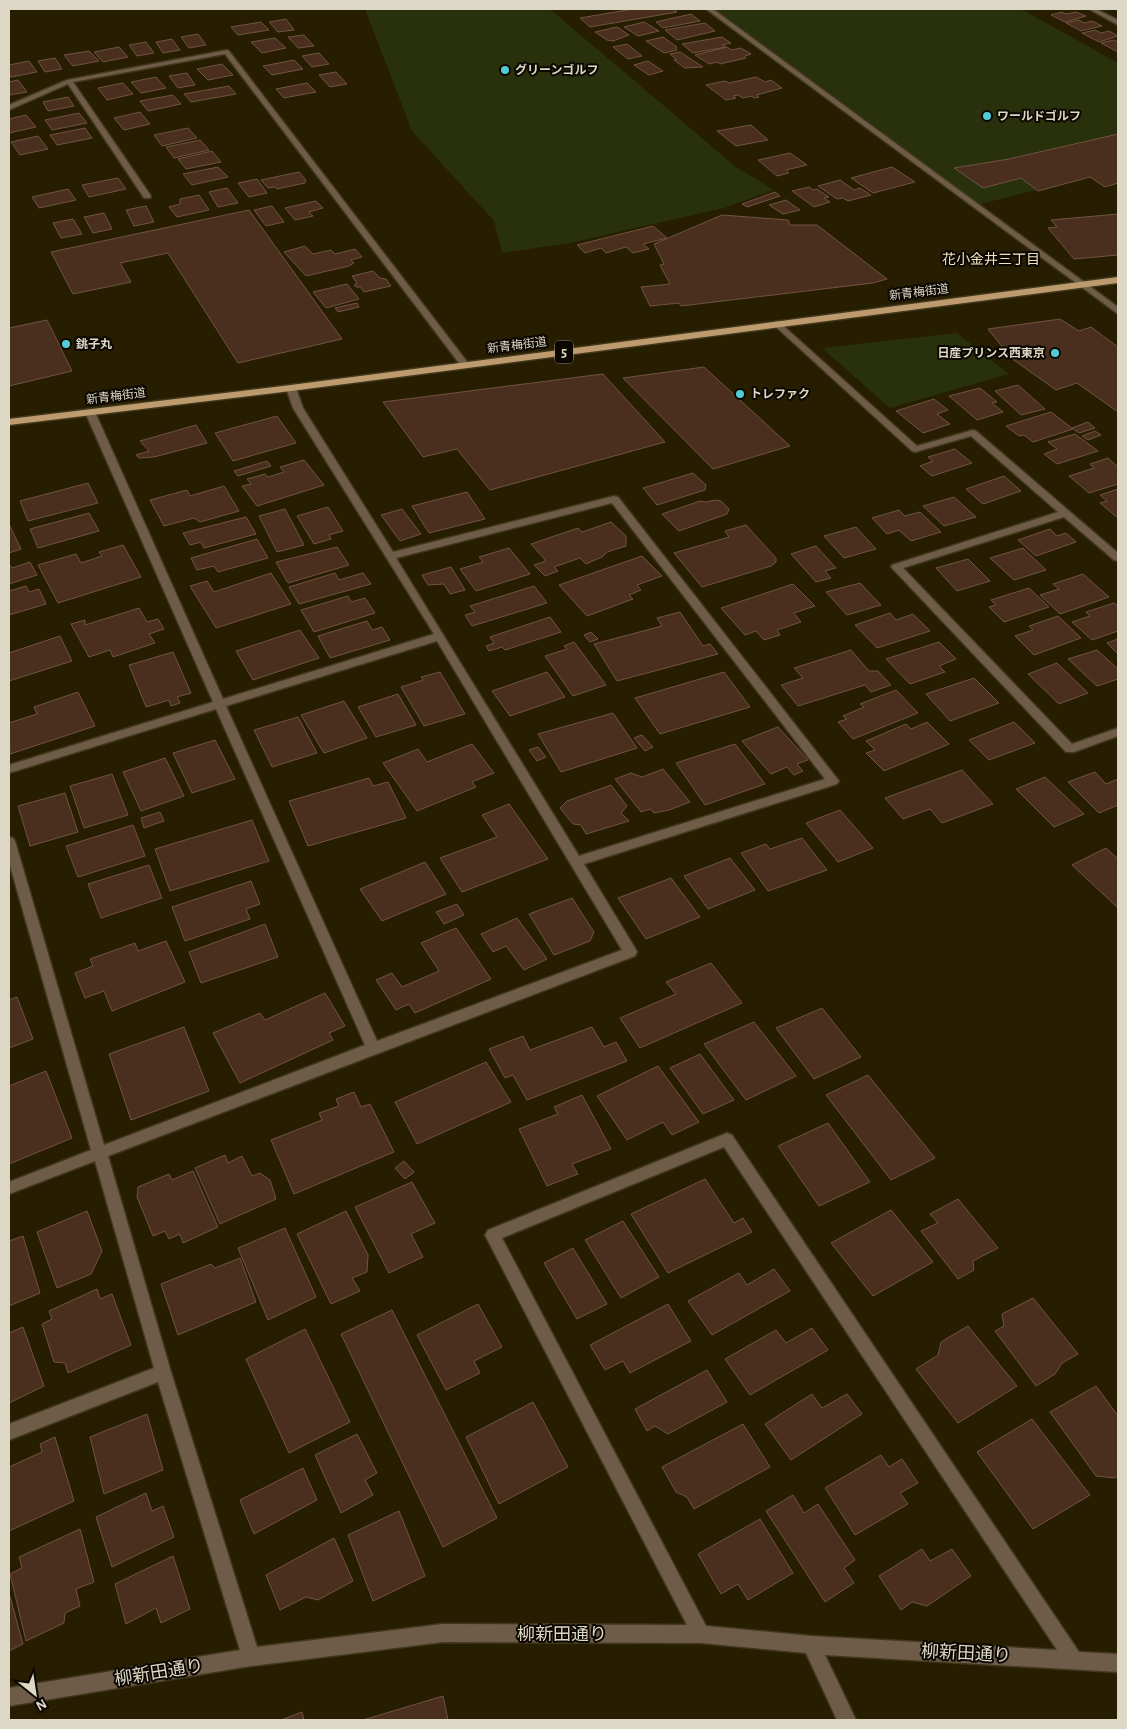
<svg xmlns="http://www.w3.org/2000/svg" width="1127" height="1729" font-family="'Alegreya Sans','Noto Sans JP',sans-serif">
<rect width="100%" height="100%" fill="#271d00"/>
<path fill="#29310c" d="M365 9H550L736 167 774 190 724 208 570 243 502 253 494 221 412 131Z
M709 9H1021L1118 63V169L977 205Z
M957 333 1009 374 890 408 822 348Z"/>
<path fill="#4a2f1f" stroke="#715342" d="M633 9H673L677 12 590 27 580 18Z
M1062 12 1066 14 1076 12 1086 16 1065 22 1051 15Z
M691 14 700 21 663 28 656 22Z
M286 19 294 30 278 32 269 22Z
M1079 20 1084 23 1092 21 1102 26 1081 31 1066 23Z
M261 22 269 30 238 35 231 27Z
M644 22 659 31 638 36 624 27Z
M705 23 715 31 677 40 665 30Z
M617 27 629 35 613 41 607 40 595 32Z
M1095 30 1101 33 1109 31 1118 36 1099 42 1082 33Z
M198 34 206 45 189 48 181 37Z
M304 35 314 46 298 48 288 37Z
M663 37 677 47 676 48 677 50 664 53 646 41Z
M722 37 731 43 722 45 726 47 693 53 682 44Z
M275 38 286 48 262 53 251 42Z
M172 39 180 50 163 53 156 42Z
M1114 40 1118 42V52L1101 43Z
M146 42 154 53 137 56 129 45Z
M627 44 642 56 628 59 613 47Z
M119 47 128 57 103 62 94 52Z
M727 47 732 50 741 48 751 54 745 56 746 58 720 64 718 62 709 64 695 55Z
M89 51 99 61 73 66 64 55Z
M680 52 703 67 685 68 674 60H677L670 54Z
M319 53 329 64 312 67 302 56Z
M55 58 62 69 45 72 38 61Z
M294 60 303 69 272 75 263 66Z
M29 61 37 72 11 77 9 73V65Z
M648 61 663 71 649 75 634 65Z
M222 64 233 75 208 80 197 69Z
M336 72 347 84 330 87 319 75Z
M187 73 195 85 178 88 169 76Z
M156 77 166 88 141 93 131 82Z
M756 77 765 82 771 80 782 88 757 95 759 97 754 98 751 96 743 98 738 95 733 96 736 98 726 100 706 85 725 81 729 83Z
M18 80 27 92 9 95V82Z
M123 83 133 94 107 100 98 88Z
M307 83 316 92 284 98 276 89Z
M229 86 236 94 191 102 184 94Z
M173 95 181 104 148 111 140 101Z
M68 97 74 106 48 111 43 102Z
M140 112 150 124 124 130 114 118Z
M79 113 87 123 52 130 45 120Z
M26 115 36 127 9 133V119Z
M751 125 768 140 736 146 717 131Z
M85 128 92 138 57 145 50 135Z
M188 128 197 138 162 146 154 135Z
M1118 134V183L1105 187 1090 177 1038 191 1021 178 983 188 954 168 1009 159Z
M38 136 48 149 20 155 11 142Z
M200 140 209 150 174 158 166 147Z
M212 151 221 162 186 169 178 159Z
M790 153 807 165 786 170 789 173 777 176 758 160Z
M218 167 228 177 192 185 183 174Z
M892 167 915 182 873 193 851 178Z
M299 172 306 180 305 183 277 189 275 187 268 188 261 180Z
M118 178 126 189 89 197 82 185Z
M257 179 267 193 249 197 238 183Z
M840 180 854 190 860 188 871 195 848 201 843 198 837 199 818 186Z
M809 187 813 190 817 189 829 197 824 198 830 202 814 207 792 191Z
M227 188 238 203 218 207 209 192Z
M68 189 76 200 39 208 32 197Z
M775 192 780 196 747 207 742 204Z
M199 195 209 210 177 217 169 207 180 204V199Z
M786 200 800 210 783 214 769 205Z
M316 201 323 208 309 212 313 216 295 220 285 208Z
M146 206 154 222 134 226 126 210Z
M272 206 284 222 266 226 254 210Z
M249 210 342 339 238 363 168 253 120 263 131 282 73 294 51 252Z
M104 213 112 229 93 233 84 217Z
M1118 214V255L1074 259 1048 228 1057 227 1051 220Z
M722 215 788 220 790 225H817L887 279 873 283 681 306 679 303 650 306 641 287 670 284 660 265 664 264 654 244Z
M73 219 82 234 61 238 53 223Z
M653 226 667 238 643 244 649 249 633 253 626 247 606 253 601 248 585 253 577 245Z
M305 246 313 254 331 250 335 254 355 249 362 257 351 260 354 263 349 266 306 276 284 252Z
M373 271 380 278 386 279 391 286 364 292 360 287H356L354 285 357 283 352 276Z
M347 284 359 299 326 308 313 292Z
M357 303 359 307 338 312 335 308Z
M1060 319 1079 331 1091 327 1118 347V412L1077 383 1056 390 1011 358 988 329Z
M47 320 72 371 9 386V328Z
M704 367 790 446 713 469 623 378Z
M603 374 665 442 490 490 457 449 423 457 383 402Z
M1018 385 1045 409 1021 415 995 391Z
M980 388 997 402 992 403 1003 412 977 420 949 396Z
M934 399 948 410 937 414 950 424 923 433 896 411Z
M1051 412 1073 429 1033 442 1024 435 1019 436 1006 426Z
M277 416 296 443 233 461 215 433Z
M1088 422 1095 428 1079 433 1072 428Z
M196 425 207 443 154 457 139 458 136 455 149 451 140 441Z
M1095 431 1101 435 1088 440 1082 436Z
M1075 434 1098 451 1057 464 1044 454 1057 449 1048 442Z
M955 449 972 463 932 476 920 466 933 461 928 457Z
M1108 458 1118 467V484L1089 493 1069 476 1094 468 1090 464Z
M304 460 324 485 257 506 242 486 251 484 247 479 265 474 268 477 284 472 280 467Z
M267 461 271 466 238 476 234 471Z
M693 473 706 485 705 490 657 505 643 488Z
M1004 476 1021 491 983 504 966 489Z
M88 483 98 503 28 521 20 501Z
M224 486 239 511 200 522 194 518 164 526 150 500 187 490 190 496Z
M1118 489V518L1100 503 1107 501 1100 495Z
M467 492 485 519 429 533 412 506Z
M954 497 976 517 944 526 923 506Z
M715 500 721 501 729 509 727 514 679 531 662 514 700 501 706 502Z
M328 507 343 531 329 535 331 539 314 544 297 516Z
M285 509 304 545 277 552 259 516Z
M402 509 421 534 400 541 381 515Z
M899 510 905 516 920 512 941 532 911 541 899 530 887 534 872 518Z
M89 513 99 531 38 548 30 529Z
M246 517 256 534 204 548 201 542 190 545 183 533Z
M611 522 626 536V546L607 552 602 557 586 564 580 558 554 567 558 571 545 576 534 565 546 561 531 544 578 528 582 532Z
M9 524 21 549 9 553Z
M746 525 776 558V562L771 566 702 587 674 553 729 537 725 531Z
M856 527 876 549 844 558 824 536Z
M1050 529 1057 536 1066 533 1076 542 1036 556 1018 540Z
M257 539 268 558 218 572 214 566 197 570 191 558Z
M123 545 141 577 58 603 38 565 76 554 81 563 102 556 99 552Z
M816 546 836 568 825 571 831 578 816 582 791 554Z
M337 547 349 565 288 583 276 562Z
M509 548 530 574 476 591 460 569 483 562 479 557Z
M1023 548 1046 570 1014 580 990 558Z
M642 556 662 576 637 585 641 590 629 595 633 599 587 616 559 585Z
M968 559 990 581 957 591 936 568Z
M30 562 37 575 9 584V564L12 568Z
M451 567 465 590 450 594 444 584 428 585 422 575Z
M271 573 291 604 216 628 190 586 207 581 214 592Z
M335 573 339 580 363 573 371 584 299 604 289 587Z
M1083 574 1109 597 1060 614 1040 595 1059 589 1053 584Z
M860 583 881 605 847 615 826 592Z
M793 584 815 606 794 613 801 622 777 630 780 635 764 640 756 631 745 635 721 608Z
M26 586 29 592 39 589 46 604 9 615V591Z
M534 586 547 603 472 626 465 615 475 612 470 606Z
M1029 588 1049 607 1004 622 989 607 996 605 991 600Z
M348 596 351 602 365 598 375 613 314 632 301 610Z
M1114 603 1118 606V631L1092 640 1072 622 1090 616 1086 612Z
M139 608 147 622 158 619 164 629 149 634 155 643 113 657 110 650 89 657 71 624 85 620V625Z
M680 612 703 646 710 644 718 654 617 681 594 644 662 626 657 618Z
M890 613 896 620 913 614 930 631 877 648 855 625Z
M1058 616 1081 638 1034 655 1015 636 1033 630 1029 626Z
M550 617 561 632 505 650 502 647 489 651 486 646 494 643 490 637Z
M367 621 372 630 382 627 390 640 330 658 318 636Z
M300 630 319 658 253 680 236 651Z
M591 632 598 639 590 642 584 635Z
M60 636 72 661 9 681V653Z
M1118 639V654L1107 643Z
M574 642 606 685 573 696 545 656 567 649 564 646Z
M939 642 956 659 939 666 945 672 910 684 886 659Z
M851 650 869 671H878L891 685 871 692 865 685 798 706 781 685 803 678 794 668Z
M1097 650 1118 669V679L1097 686 1068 659Z
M173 652 191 693 177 697 180 703 171 706 169 700 146 707 129 665Z
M1057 663 1088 693 1059 704 1028 674Z
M440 672 465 714 424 726 401 687 423 680 421 677Z
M547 672 565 697 510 716 492 691Z
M724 672 750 707 660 734 635 698Z
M974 678 999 703 950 721 926 694Z
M896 690 918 713 853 739 838 722 847 719 843 716 864 707 860 704Z
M78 692 95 726 10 754 9 723 37 714 34 707Z
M398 694 416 725 376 737 358 707Z
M344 701 367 738 324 753 301 715Z
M613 713 637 748 561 772 538 734Z
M298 717 317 753 272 767 254 730Z
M927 722 949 744 884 771 866 753 875 750 866 741 906 724 911 729Z
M1014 722 1035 743 989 760 969 740Z
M778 727 808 760 797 764 803 771 794 775 787 767 771 774 742 741Z
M642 735 653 747 645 751 634 738Z
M215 740 235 779 192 793 173 753Z
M472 744 494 773 472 782 476 787 417 811 383 763 418 749 427 762Z
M735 744 765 784 705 805 676 763Z
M538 747 546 757 537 761 529 750Z
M165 758 184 796 141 811 123 772Z
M663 769 690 802 669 810 654 813 650 809 641 812 615 779 631 773 642 777Z
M962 770 993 804 942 823 930 809 903 819 885 798Z
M1095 772 1106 784 1118 779V805L1099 813 1068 782Z
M112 774 128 815 84 828 70 786Z
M1045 777 1084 814 1054 827 1016 789Z
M369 778 373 786 388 782 406 818 308 846 289 801Z
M611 785 627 806 621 813 629 821 586 834 581 825 573 824 560 808 567 801Z
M65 793 78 832 30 846 18 806Z
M509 804 548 859 462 892 440 858 497 837 482 815Z
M840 810 873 848 838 862 806 823Z
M160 812 164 821 144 828 141 818Z
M252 820 269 861 170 891 155 849Z
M133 825 145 856 78 877 66 846Z
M802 838 827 870 768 891 741 853 766 844 770 849Z
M1106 848 1118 859V908L1072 865Z
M730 858 755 890 708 909 684 876Z
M425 862 446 894 382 921 360 889Z
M149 865 162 898 101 918 88 884Z
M671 878 700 917 646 939 618 898Z
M251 881 260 904 246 909 250 919 185 941 172 907Z
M572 898 594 932 590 941 554 955 529 914Z
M457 904 464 915 444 924 436 912Z
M517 918 547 959 524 970 506 946 493 952 481 934Z
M265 924 278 957 201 983 189 952Z
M456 928 491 979 415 1013 409 1004 396 1010 376 980 392 973 402 987 439 971 421 943Z
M166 941 185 982 112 1011 104 991 85 998 75 973 93 966 90 959 135 943 138 951Z
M711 963 742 1003 640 1048 620 1018 676 994 666 982Z
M325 993 345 1026 329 1033 333 1040 240 1083 213 1033 260 1013 265 1020Z
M17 997 33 1039 9 1048V1000Z
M822 1008 861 1057 814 1079 776 1028Z
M754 1022 796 1076 746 1100 704 1044Z
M184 1027 209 1091 131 1120 109 1054Z
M592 1027 604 1047 616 1042 627 1061 527 1100 513 1075 505 1078 489 1049 523 1036 530 1050Z
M700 1054 734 1100 703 1114 670 1068Z
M486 1062 511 1102 417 1144 395 1102Z
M658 1066 699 1122 672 1135 663 1122 627 1140 597 1096Z
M46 1071 72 1138 9 1164V1086Z
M868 1075 935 1158 891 1180 826 1095Z
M354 1092 361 1107 370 1104 394 1152 294 1194 271 1140 322 1120 319 1113 339 1106 336 1099Z
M582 1095 611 1149 572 1164 578 1174 547 1186 519 1129 558 1114 554 1107Z
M828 1123 870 1182 819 1206 778 1146Z
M225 1155 228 1163 242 1156 252 1176 260 1173 270 1180 276 1199 220 1224 195 1168Z
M404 1161 414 1172 405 1179 395 1168Z
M193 1171 218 1227 183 1243 180 1234 169 1239 165 1231 153 1236 137 1197 138 1187 169 1174 172 1180Z
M705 1179 734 1223 743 1218 752 1232 668 1273 631 1214Z
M412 1182 435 1223 411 1234 423 1257 389 1273 355 1207Z
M958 1199 998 1248 973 1261 974 1270 958 1279 921 1231 938 1223 930 1214Z
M891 1210 933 1262 873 1296 831 1243Z
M87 1211 102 1251 91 1274 57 1288 37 1232Z
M346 1211 368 1255 367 1272 352 1278 360 1291 331 1304 297 1234Z
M623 1221 659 1277 621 1298 585 1240Z
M285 1228 316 1297 268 1320 238 1248Z
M23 1236 40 1293 9 1306V1241Z
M573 1248 607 1304 577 1319 544 1263Z
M240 1258 256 1302 178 1335 161 1284 211 1264 215 1268Z
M774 1269 790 1291 712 1335 688 1301 739 1273 747 1285Z
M97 1289 100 1299 112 1294 131 1345 68 1373 65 1363 54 1362 42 1324 52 1319 49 1311Z
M1033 1298 1078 1354 1062 1363 1055 1374 1036 1386 995 1331 1004 1326 1002 1314Z
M478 1304 502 1347 474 1361 480 1373 446 1390 417 1335Z
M668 1304 691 1341 630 1373 623 1361 605 1370 590 1345Z
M392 1310 497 1518 443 1547 341 1334Z
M968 1326 1017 1386 958 1423 916 1369 938 1355 941 1342Z
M23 1327 44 1386 9 1403V1333Z
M812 1328 828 1350 750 1395 725 1359 776 1330 786 1343Z
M305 1329 350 1422 289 1453 246 1359Z
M707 1370 727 1402 668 1434 655 1426 647 1431 635 1409Z
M1096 1386 1118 1416V1476L1114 1478 1096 1476 1050 1412Z
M812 1394 822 1408 847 1394 862 1414 791 1460 765 1424Z
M533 1402 568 1467 499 1504 466 1437Z
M147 1414 163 1470 104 1494 90 1437Z
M1032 1419 1090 1495 1033 1529 977 1452Z
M743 1424 770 1467 694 1509 687 1497 676 1492 662 1467Z
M357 1434 377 1473 365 1480 373 1495 341 1513 315 1455Z
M55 1437 74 1501 9 1531V1467L42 1452 40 1444Z
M881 1455 889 1467 902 1459 918 1483 900 1493 908 1504 855 1535 825 1488Z
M303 1468 317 1500 254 1534 240 1500Z
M146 1493 152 1511 163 1506 174 1537 112 1567 96 1517Z
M793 1495 804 1513 818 1504 855 1560 844 1568 854 1583 825 1602 766 1511Z
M399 1511 425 1576 373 1601 348 1535Z
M760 1519 793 1573 748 1600 738 1584 721 1594 698 1554Z
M80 1529 94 1582 76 1589 80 1606 65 1613 64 1623 26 1641 10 1574 22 1568 19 1557Z
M334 1538 353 1581 318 1600 306 1597 280 1610 266 1575Z
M922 1549 930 1561 952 1549 971 1576 927 1606 912 1602 901 1610 879 1576Z
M173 1556 190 1609 161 1623 156 1608 126 1624 115 1584Z
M9 1593 23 1644 9 1651Z
M443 1696 448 1720H363Z
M302 1712 304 1720H281Z"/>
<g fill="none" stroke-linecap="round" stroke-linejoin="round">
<defs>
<path id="minor" d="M706 9H713L1118 307V314Z
M1089 9H1096L1118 20V25Z
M227 50 229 51 468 363V367H462L225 54 73 82 151 196 150 198H144L68 84 9 110V105L67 80Z
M778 321 917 446 973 430 976 431 1118 553V561L1114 560 1064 517 903 568 1072 744 1118 728V736L1074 752H1066L891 567 892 565 1058 512 971 436 915 452 912 451 775 326V322Z
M291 385 296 388 303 408 393 552 614 496 618 497 839 781 837 784 584 864 635 948 637 952 635 956 108 1156 171 1372 257 1647 443 1624 687 1625 485 1235 488 1230 727 1133 732 1135 1079 1652 1118 1654V1672L825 1655 856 1720H837L806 1653 701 1643 443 1642 251 1666 9 1706V1688L240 1650 158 1382 9 1440V1424L154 1368 95 1161 9 1194V1182L91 1150 9 862V837L13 838 15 841 104 1145 365 1045 216 709 9 773V765L213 702 85 412 87 410 90 409 95 412 223 699 434 634 293 408 286 388ZM612 503 825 779 579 856 396 558ZM437 641 622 950 377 1041 226 706ZM724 1147 1057 1650 811 1636 706 1626 502 1238Z"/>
<path id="primary" d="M1118 277V283L291 391 9 425V419L291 385Z"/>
</defs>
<use href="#minor" stroke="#40371c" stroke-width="3"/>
<use href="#primary" stroke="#40371c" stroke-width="3"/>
<use href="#minor" fill="#6e5c48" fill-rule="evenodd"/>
<use href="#primary" fill="#be9a6f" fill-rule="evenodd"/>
</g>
<g fill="#52cbd8" stroke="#0c0801" stroke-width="2">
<circle cx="505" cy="70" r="5"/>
<circle cx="987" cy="116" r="5"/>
<circle cx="66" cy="344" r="5"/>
<circle cx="1055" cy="353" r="5"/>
<circle cx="740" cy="394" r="5"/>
</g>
<g text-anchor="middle" stroke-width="4" stroke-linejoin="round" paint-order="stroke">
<g font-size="12" font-weight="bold" fill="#ddd7c6" stroke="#0c0801" text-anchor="start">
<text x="515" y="74">グリーンゴルフ</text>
<text x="997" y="120">ワールドゴルフ</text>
<text x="76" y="348">銚子丸</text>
<text x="1045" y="357" text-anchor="end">日産プリンス西東京</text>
<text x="750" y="398">トレファク</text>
</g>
<g font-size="12" fill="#ddd7c6" stroke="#0c0801">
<text transform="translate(919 292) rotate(-7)" y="4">新青梅街道</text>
<text transform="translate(517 345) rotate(-7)" y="4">新青梅街道</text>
<text transform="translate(116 396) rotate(-7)" y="4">新青梅街道</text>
</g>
<g font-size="14" fill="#f0e3c0" stroke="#0c0801">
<text x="991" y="264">花小金井三丁目</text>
</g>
<rect fill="#0c0801" stroke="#9e998b" stroke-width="1" x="555" y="340.5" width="18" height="23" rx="4"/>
<g font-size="14" font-weight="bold" fill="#ddd7c6">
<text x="564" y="357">5</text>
</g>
<g font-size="18" fill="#ddd7c6" stroke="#0c0801">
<text x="562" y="1640">柳新田通り</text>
<text transform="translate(966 1653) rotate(3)" y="6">柳新田通り</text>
<text transform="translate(159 1672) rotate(-9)" y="6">柳新田通り</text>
</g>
</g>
<rect width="1127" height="1729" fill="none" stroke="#ddd7c6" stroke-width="20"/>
<g transform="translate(35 1694) rotate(150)" stroke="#0c0801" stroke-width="4" paint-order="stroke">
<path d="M0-4L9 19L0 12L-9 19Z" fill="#ddd7c6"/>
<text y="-8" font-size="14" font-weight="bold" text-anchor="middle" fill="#ddd7c6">N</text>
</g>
</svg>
